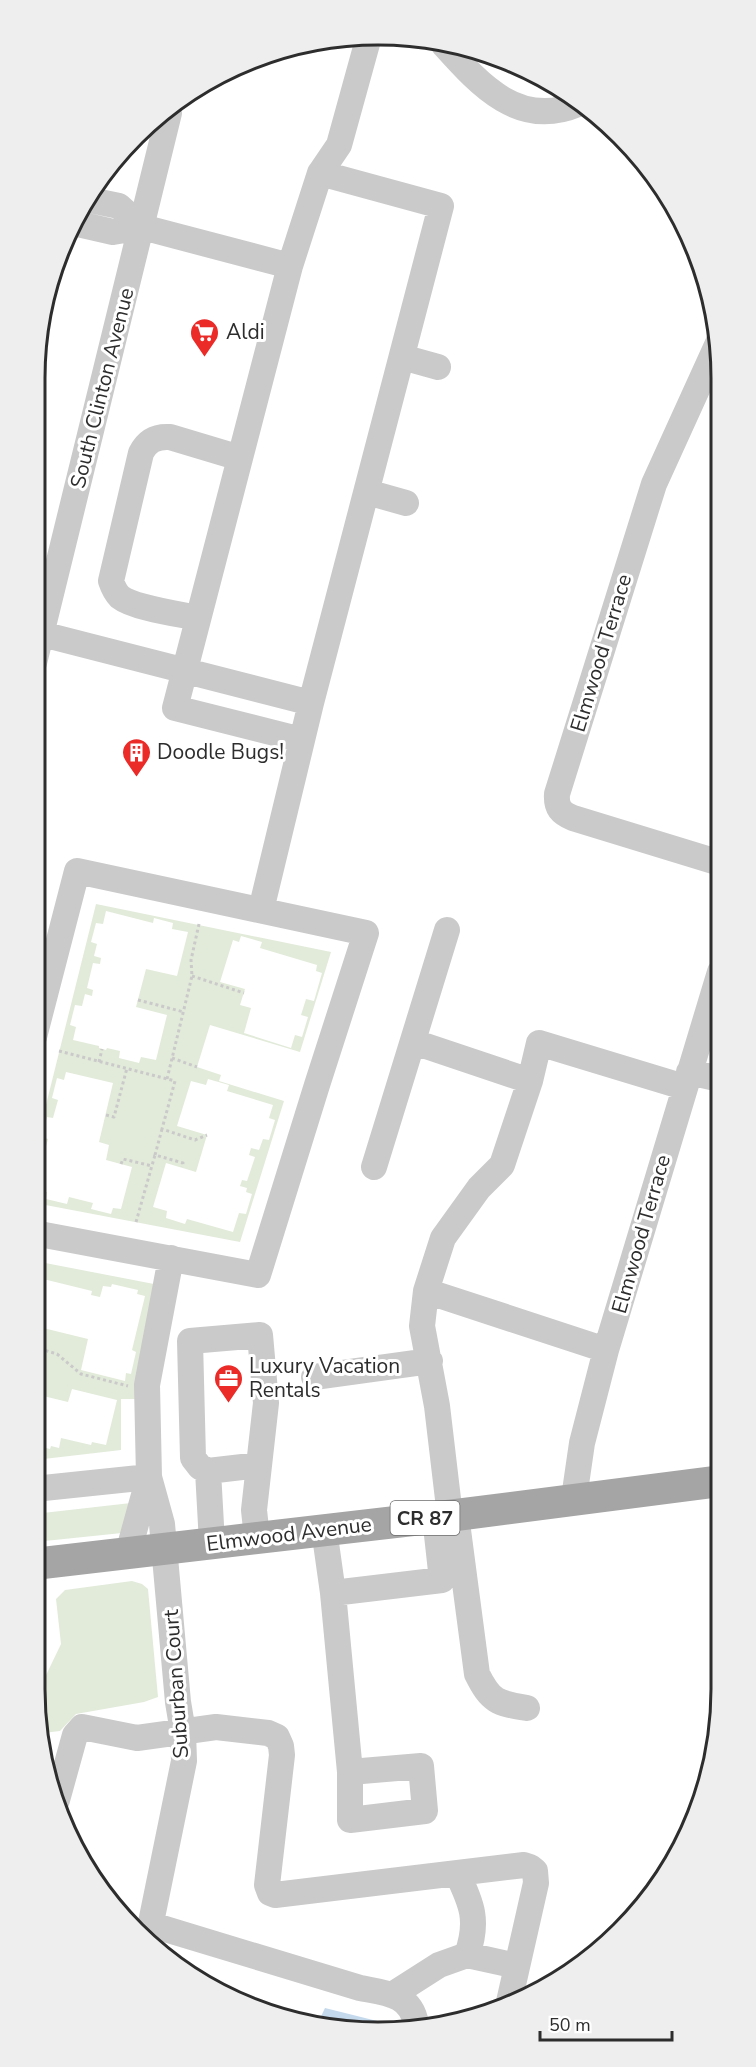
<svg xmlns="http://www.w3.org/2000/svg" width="756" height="2067" font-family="'Nunito Sans',sans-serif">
<rect width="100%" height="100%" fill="#fff"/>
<path fill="#e2ebda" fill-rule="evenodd" d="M96 904 331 952 300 1052 210 1025 197 1067 221 1075 219 1081 284 1101 240 1242 35 1203V1176L38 1177 35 1189 47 1192 46 1199 67 1204 69 1197 93 1203 91 1209 111 1214 113 1208 121 1209 132 1167 106 1160 109 1145 99 1142 113 1083 66 1072 64 1080 57 1078 52 1098 58 1100 53 1118 47 1117 42 1137 48 1139 44 1154 38 1152 35 1165V1149ZM106 911 153 923 154 918 173 923 172 929 188 932 177 976 146 969 136 1007 167 1015 156 1060 141 1057 139 1063 119 1058 120 1051 107 1048 106 1050 99 1048V1046L73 1040 76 1027 70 1025 75 1005 82 1006 85 994 92 996 93 990 87 988 93 963 100 964 101 958 94 956 97 944 91 942 96 923 103 924ZM241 936 262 942 260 948 317 965 316 971 322 973 314 1001 306 999 301 1015 308 1017 302 1037 295 1035 291 1048 244 1033 251 1008 240 1005 245 989 220 982 233 940 239 942ZM208 1079 229 1085 227 1091 273 1105 269 1118 275 1120 269 1140 263 1139 259 1150 251 1148 249 1155 255 1157 247 1181 242 1180 240 1186 247 1188 246 1192 252 1194 246 1214 239 1213 233 1232 187 1219 185 1224 166 1218 167 1211 153 1207 166 1163 196 1172 207 1135 177 1126 191 1081 206 1085Z
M35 1261 154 1284 136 1399H121V1450L35 1460V1445L50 1449 51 1446 59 1448 61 1438 91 1445 92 1442 106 1445 117 1400 72 1389 68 1402 35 1394V1326L88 1339 81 1370 125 1381 126 1373 131 1374 136 1352 132 1350 145 1296 137 1294 138 1290 112 1284 111 1287 103 1286 100 1297 91 1295 92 1291 35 1277Z
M131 1503 122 1533 35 1542 34 1514Z
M132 1581 142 1584 148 1589 158 1697 144 1702 76 1714 60 1731 43 1733 36 1696 61 1644 56 1599 65 1590Z"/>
<path fill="#c5d9ec" d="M325 2008 377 2021V2027L334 2030 317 2025Z"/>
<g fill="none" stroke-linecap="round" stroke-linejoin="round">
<path stroke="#cacaca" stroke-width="3" stroke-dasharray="3 3" stroke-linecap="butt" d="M192 976 244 993
M138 1000 184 1012
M59 1051 175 1081 162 1129 195 1140 207 1135
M172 1058 197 1067
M99 1062 102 1049
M167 1079 192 976 191 960 199 924
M106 1115 114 1117 127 1068
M162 1129 155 1155 183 1163 182 1167
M121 1164 123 1159 152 1166
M136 1222 155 1155
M34 1347 57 1354 81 1374 128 1386"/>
<path stroke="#cacaca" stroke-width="26" d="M444 45C480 85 519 129 578 104
M320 173 339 145 368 40
M90 200 119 206 142 227 290 266
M78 224 113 232 142 227
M719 341 654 484 557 794C556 808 561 813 573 818L720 863
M402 357 438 367
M367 492 406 503
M198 618C179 614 134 608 120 597 115 592 113 587 111 581L141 453C147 441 156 436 170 437L240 458
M34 632 311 703 261 910
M34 663 169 113
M302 740 175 708 290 266 320 173 441 206 311 703
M34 1037 77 871 366 933 317 1085 258 1275 34 1233
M414 1042 530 1081
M689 1072 720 1079
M374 1167 447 930
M426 1291 606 1350
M314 1377 430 1361
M208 1471 259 1465
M34 1489 149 1477
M574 1498 582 1443 606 1350 720 972
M456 1515 477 1674C491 1702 497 1703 527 1708
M450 1516 437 1406 422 1326 426 1291 443 1238 479 1188 502 1165 530 1081 539 1043 684 1087
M324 1529 333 1593 442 1580 435 1517
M212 1543 208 1471 200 1467 193 1458 190 1341 260 1335 266 1403 254 1510 257 1538
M128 1553 149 1477
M333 1593 350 1772 421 1766 425 1811 350 1820V1772
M57 1800 75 1735 82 1727 137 1738 216 1727 268 1733 277 1737 281 1746 282 1755 267 1885 270 1893 275 1895 524 1865 530 1867 535 1871 536 1883 509 2002
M457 1873C472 1904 479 1921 467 1955
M152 1925 360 1988C386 1993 411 1994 416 2024
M148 1937 184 1761 183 1732 178 1702 162 1524 149 1477 147 1385 171 1258
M392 1995 439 1965 467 1955 517 1966"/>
<path stroke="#a5a5a5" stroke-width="32" d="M34 1564 456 1515 721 1481"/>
</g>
<defs>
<symbol id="supermarket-pin" viewBox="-11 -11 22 30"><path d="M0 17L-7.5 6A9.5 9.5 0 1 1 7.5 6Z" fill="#eb2b28" stroke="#fff"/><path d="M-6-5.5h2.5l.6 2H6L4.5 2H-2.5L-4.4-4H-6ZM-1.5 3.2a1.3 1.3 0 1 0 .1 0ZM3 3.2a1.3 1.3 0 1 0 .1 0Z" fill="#fff"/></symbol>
<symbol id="building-pin" viewBox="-11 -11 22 30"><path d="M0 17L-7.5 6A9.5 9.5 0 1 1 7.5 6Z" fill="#eb2b28" stroke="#fff"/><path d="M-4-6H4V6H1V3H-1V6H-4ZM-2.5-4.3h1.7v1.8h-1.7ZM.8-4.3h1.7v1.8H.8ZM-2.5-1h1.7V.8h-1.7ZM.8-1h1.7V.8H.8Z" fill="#fff"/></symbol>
<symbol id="office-pin" viewBox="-11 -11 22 30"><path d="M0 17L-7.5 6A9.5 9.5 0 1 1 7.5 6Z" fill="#eb2b28" stroke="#fff"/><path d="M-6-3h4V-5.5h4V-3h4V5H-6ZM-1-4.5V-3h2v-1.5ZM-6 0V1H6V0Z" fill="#fff"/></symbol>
</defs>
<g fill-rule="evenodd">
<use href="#supermarket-pin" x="188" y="316" width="33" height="45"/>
<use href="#building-pin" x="120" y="736" width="33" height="45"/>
<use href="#office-pin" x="212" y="1362" width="33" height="45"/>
</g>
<g text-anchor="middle" stroke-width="6" stroke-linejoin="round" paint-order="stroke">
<rect fill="#fff" stroke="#6c6c6c" stroke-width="1.5" x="390.5" y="1501" width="69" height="34" rx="4.5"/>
<g font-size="20" font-weight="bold" fill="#2d2d2d">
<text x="425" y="1525">CR 87</text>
</g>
<g font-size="21" fill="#2d2d2d" stroke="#fff" text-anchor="start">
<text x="226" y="339">Aldi</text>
<text x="157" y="759">Doodle Bugs!</text>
<text x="249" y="1373">Luxury Vacation<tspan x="249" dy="24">Rentals</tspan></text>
</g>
<g font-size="21" fill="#2d2d2d" stroke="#fff">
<text transform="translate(102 388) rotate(-76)" y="7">South Clinton Avenue</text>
<text transform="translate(601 653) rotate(-73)" y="7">Elmwood Terrace</text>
<text transform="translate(641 1234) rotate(-74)" y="7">Elmwood Terrace</text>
<text transform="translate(289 1534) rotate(-7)" y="7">Elmwood Avenue</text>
<text transform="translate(176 1684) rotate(-94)" y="7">Suburban Court</text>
</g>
</g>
<path d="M0 0H756V2067H0ZM378 45H378A333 333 0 0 1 711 378V1689A333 333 0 0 1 378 2022H378A333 333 0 0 1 45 1689V378A333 333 0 0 1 378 45Z" fill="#eee" fill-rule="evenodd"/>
<path fill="none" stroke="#2d2d2d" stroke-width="3" d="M378 45H378A333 333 0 0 1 711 378V1689A333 333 0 0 1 378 2022H378A333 333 0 0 1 45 1689V378A333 333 0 0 1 378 45Z"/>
<path d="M540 2031v9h132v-9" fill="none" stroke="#2d2d2d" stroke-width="3"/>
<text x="549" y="2031" font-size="18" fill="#2d2d2d" stroke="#ffffff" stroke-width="4.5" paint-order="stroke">50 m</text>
</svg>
